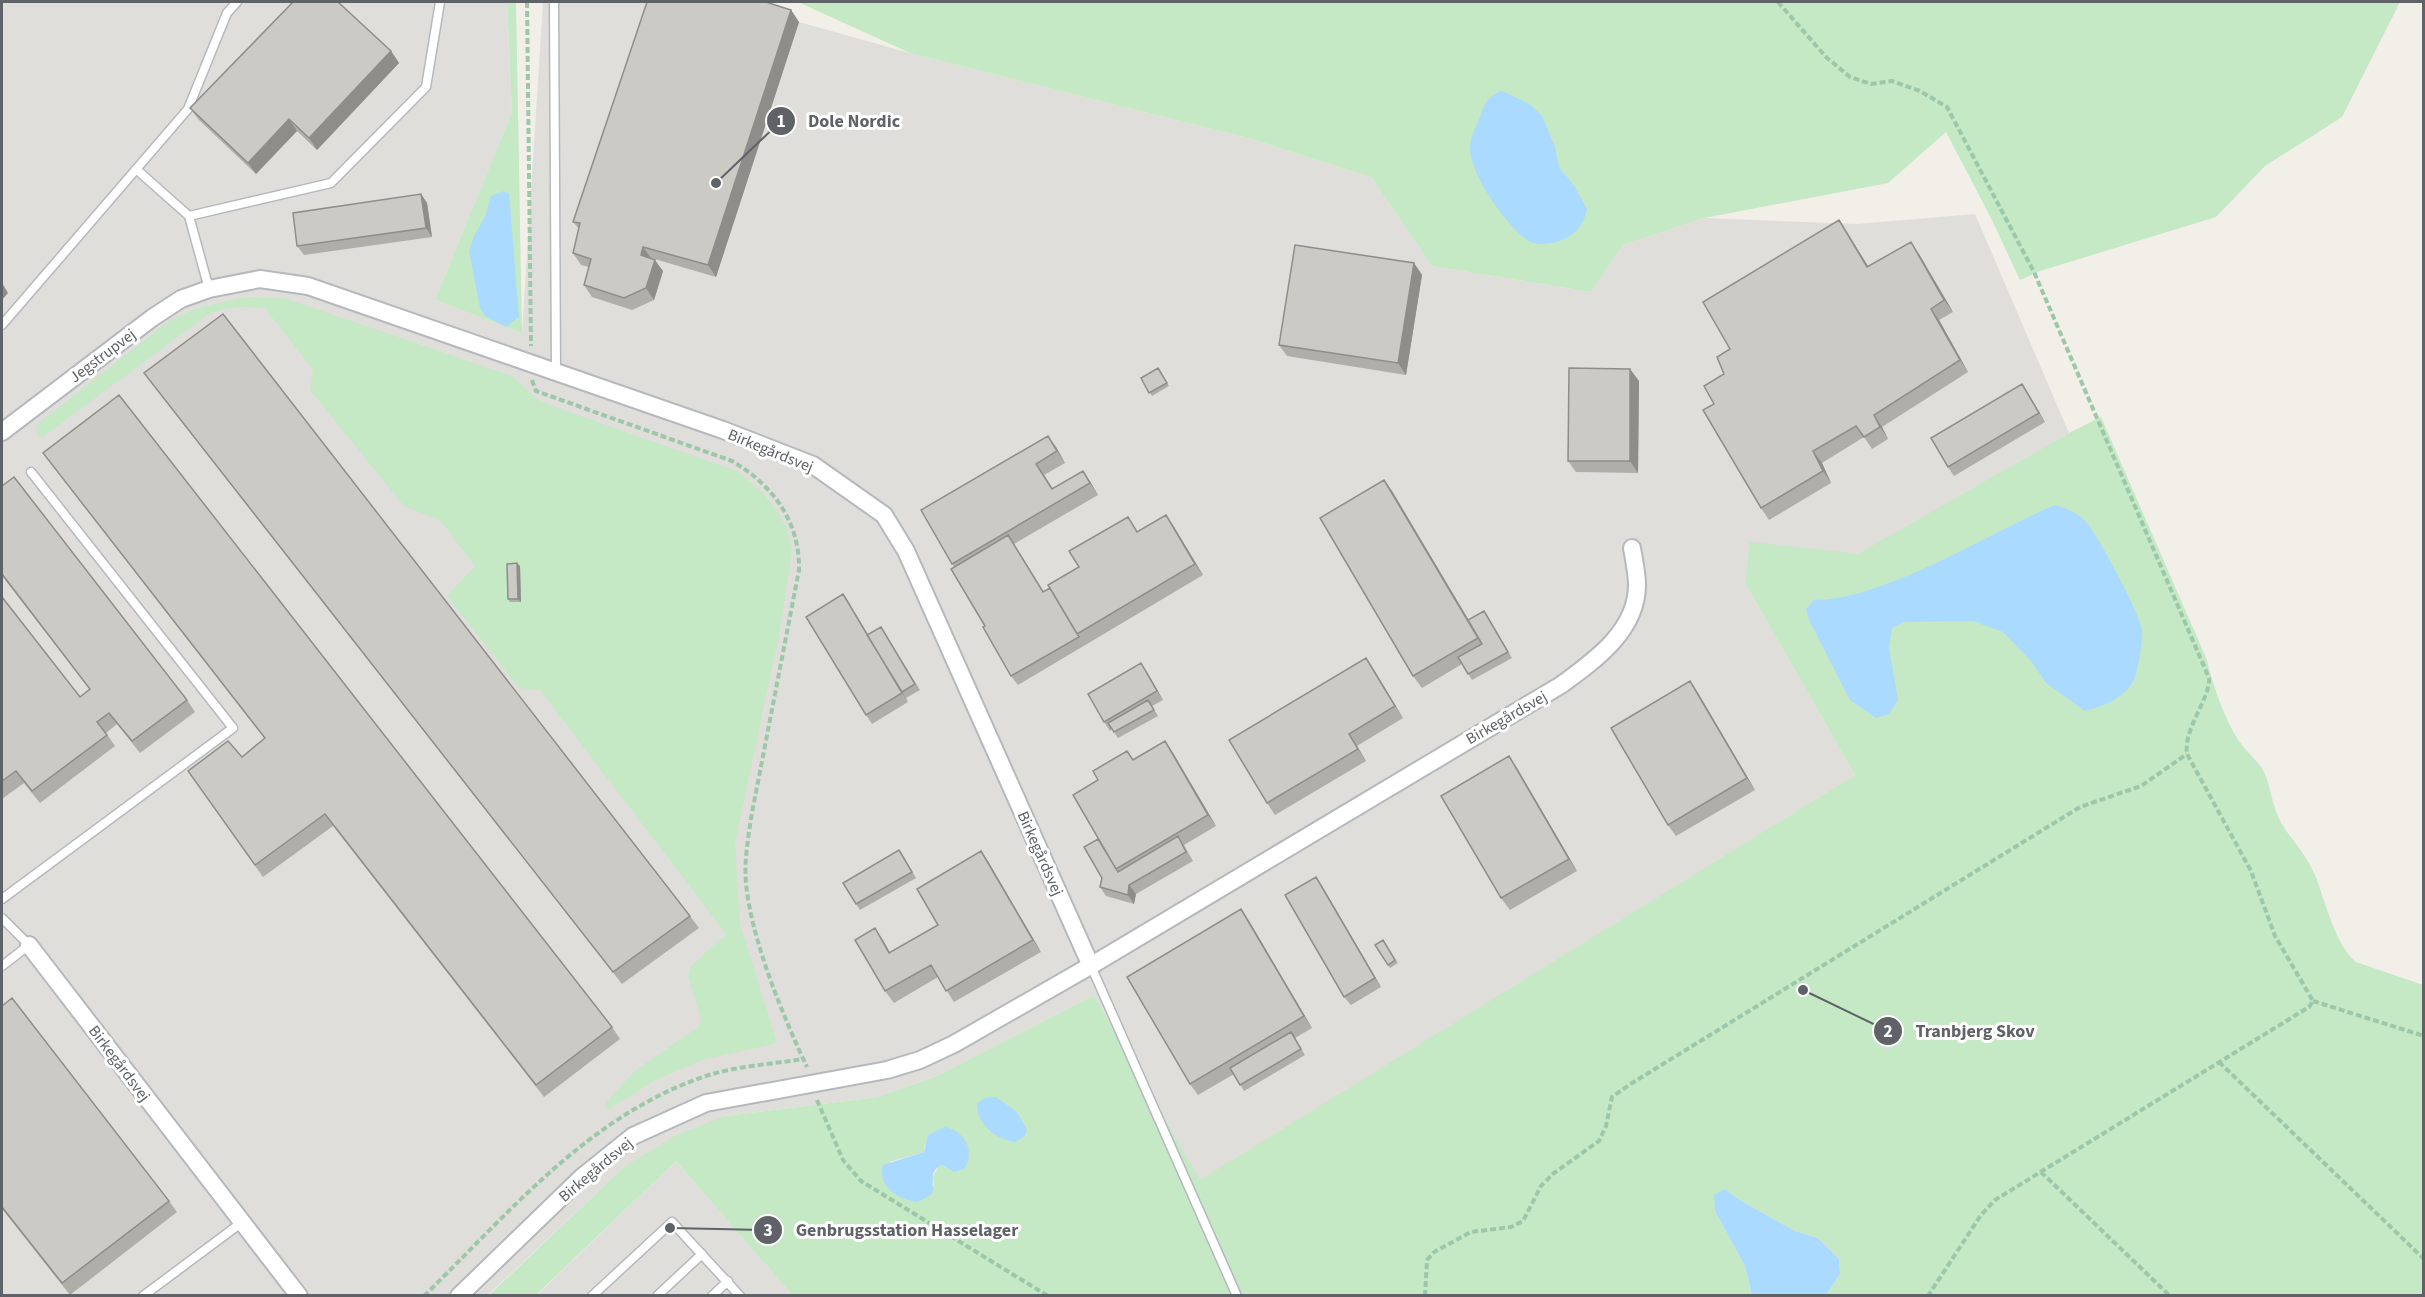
<svg xmlns="http://www.w3.org/2000/svg" width="2425" height="1297" font-family="'Source Sans 3',sans-serif">
<rect width="100%" height="100%" fill="#f1efe8"/>
<path fill="#e0deda" d="M2 2H507L512 112 435 300 522 333 543 2H740L799 22 910 53 1248 138 1371 177 1432 266 1591 292 1623 245 1704 218 1857 224 1975 214 2069 433 1858 555 1751 543 1745 583 1855 775 1200 1181 1094 995 937 1076 878 1097 725 1116 624 1167 488 1295 2 1296Z
M676 1161 792 1295 536 1296Z"/>
<path fill="#c5e8c5" fill-rule="evenodd" d="M507 2H516L522 333 435 300 512 112Z
M798 2H2400L2342 117 2265 166 2216 217 2040 271 2020 280 1991 218 1946 132 1888 183 1704 218 1623 245 1591 292 1432 266 1371 177 1248 138 910 53Z
M244 297 284 298 512 376C524 387 532 397 547 404L739 472 761 491 777 511 787 529 792 549 781 625 735 843 740 924 777 1043 702 1060 656 1080 607 1110 605 1103 636 1070 697 1028 702 1022 688 976 690 967 726 934 540 690 519 688 447 596 475 566 440 520 404 506 310 390 313 370 265 308C244 306 226 306 207 315L43 437 37 435V424L170 320 198 308Z
M2101 417 2207 660C2212 684 2227 726 2242 745 2249 755 2260 762 2265 774 2272 792 2273 812 2285 829 2297 846 2306 855 2315 875 2325 900 2335 945 2356 962L2423 985V1295H1826L1840 1274 1839 1259 1818 1238 1795 1231 1738 1199 1725 1189 1715 1211 1745 1266 1752 1295H792L676 1161 536 1295 488 1296 624 1167 675 1136 725 1116 878 1097 937 1076 1094 995 1200 1180 1855 775 1745 583 1750 542 1858 554 2069 433ZM925 1144 954 1172 942 1165 938 1166 933 1178 934 1186 889 1162 924 1152Z"/>
<path fill="#aadaff" d="M1502 91 1531 105 1542 116 1555 147 1559 167 1573 184 1587 209C1584 224 1576 234 1562 240 1550 244 1538 247 1527 240 1505 224 1470 174 1470 148 1470 138 1476 126 1480 117 1484 104 1488 95 1502 91Z
M504 191 509 194 519 317 506 327 485 316 480 308 469 251 474 236 485 217 491 196Z
M2055 505C2067 509 2079 513 2087 523 2098 536 2141 615 2142 630 2143 638 2138 672 2134 680 2123 699 2106 705 2085 711L2046 683 2031 661 2003 632 1973 621 1904 622 1892 628 1889 648 1898 700 1889 714 1876 718 1850 700 1809 620 1806 609 1814 600C1882 601 1991 532 2055 505Z
M996 1097 1017 1112 1027 1130 1024 1137 1015 1142C996 1140 976 1123 977 1104L985 1098Z
M944 1127C965 1130 976 1152 964 1169L954 1172 942 1165C928 1170 935 1184 932 1194L918 1202C898 1199 877 1187 883 1165L924 1152 928 1135Z
M1725 1189 1738 1199 1795 1231 1818 1238 1839 1259 1840 1274 1826 1295H1752L1745 1266 1715 1211 1714 1195Z"/>
<g fill="none" stroke-linecap="round" stroke-linejoin="round">
<defs>
<path id="lane" d="M554 2 556 372
M136 169 189 216
M209 289 189 216 331 183 426 87 440 2
M2 325 188 109 227 13 237 2
M2 899 233 728 31 472
M2 918 29 945 2 966
M1091 966 1237 1296
M143 1296 241 1223
M592 1296 672 1222 740 1296
M657 1296 702 1254
M712 1296 728 1281"/>
<path id="street" d="M2 432 152 318 181 299 209 289 260 279 308 286 723 430 813 465 884 515 906 551 1091 966
M29 945 299 1296
M459 1296 582 1177 633 1136 706 1103 887 1070 920 1060 954 1044 1097 962 1561 685C1594 661 1637 631 1637 585 1637 573 1634 560 1632 548"/>
</defs>
<use href="#lane" stroke="#b5b8bc" stroke-width="11"/>
<use href="#street" stroke="#b5b8bc" stroke-width="20"/>
<path stroke="#9cc7a9" stroke-width="4" stroke-dasharray="6 3" stroke-linecap="butt" d="M527 2 531 346
M1778 2 1826 57 1850 77 1871 84 1892 81 1920 91 1947 107 2034 272 2209 678C2211 697 2183 729 2187 754L2251 871 2275 936 2313 1001 2309 1007 1995 1200 1981 1215 1928 1296
M532 380 536 391 732 461C773 485 800 522 799 570L751 818C748 840 744 861 746 883 751 939 783 1016 807 1067
M2313 1001 2424 1036
M2219 1062 2424 1259
M817 1100 843 1160 861 1181 1048 1296
M2041 1172 2170 1296
M424 1296C510 1212 591 1113 709 1075 738 1066 772 1064 803 1059
M1425 1296 1427 1260 1434 1252 1471 1232 1511 1227 1523 1221 1541 1186 1554 1173 1599 1141 1606 1126 1612 1097 1629 1085 2080 807 2141 786 2187 754"/>
<use href="#lane" stroke="#fff" stroke-width="8"/>
<use href="#street" stroke="#fff" stroke-width="16"/>
</g>
<path fill="#afaea9" d="M791 10 799 22 716 277 651 258 663 271 654 300 632 310 592 297 584 285 589 267 581 265 573 253 579 229 573 222Z
M391 51 399 63 317 150 297 131 256 174 198 119 190 108Z
M421 194 427 203 432 237 304 255 297 246Z
M1839 220 1868 267 1919 254 1953 312 1939 320 1968 372 1882 427 1888 439 1872 449 1864 437 1822 463 1831 483 1769 520 1761 508 1714 404 1724 374 1730 349Z
M1414 263 1422 275 1406 375 1287 356 1279 345Z
M1158 368 1169 386 1152 396 1141 378Z
M1630 369 1639 381 1638 473 1576 472 1568 461Z
M144 373 690 916 699 928 622 984 152 384Z
M2022 384 2045 422 1954 476 1948 467Z
M1056 447 1065 463 1044 475 1053 489 1091 483 1098 495 1014 544 1044 592 1138 532 1166 515 1174 527 1203 575 1018 685 1011 676 954 567 921 510Z
M43 453 612 1027 620 1039 544 1097 333 826 263 877 188 771 242 757 265 739Z
M1384 480 1392 491 1468 620 1484 611 1512 658 1472 680 1462 664 1422 688 1413 676Z
M2 486 187 700 195 712 140 753 117 724 106 733 115 746 40 803 24 783 2 799V597L80 697 90 690 2 576Z
M520 566 521 602H510L508 599Z
M843 594 868 635 881 627 920 690 906 698 908 702 872 724 866 715Z
M1374 670 1403 718 1357 746 1366 761 1275 815 1267 803Z
M1147 672 1163 700 1152 706 1158 716 1118 738 1112 729 1110 731 1104 722Z
M1698 693 1755 790 1676 836 1668 825Z
M1165 741 1173 753 1216 826 1184 845 1193 861 1136 894 1134 904 1106 896 1100 887 1102 878 1098 839V780L1127 751 1133 759Z
M1517 768 1577 871 1510 910 1501 898Z
M981 851 989 863 1041 952 954 1002 938 977 894 1003 885 991 875 928 890 953 938 925Z
M903 856 916 878 860 910 856 904Z
M1322 886 1381 987 1351 1005 1344 997Z
M1249 921 1312 1028 1295 1038 1305 1055 1244 1091 1234 1074 1198 1095 1190 1084Z
M1383 940 1398 963 1390 968 1375 945Z
M2 1006 169 1201 177 1212 70 1295 2 1209Z"/>
<path fill="#8f8d8a" d="M791 10 799 22 716 277 708 265Z
M391 51 399 63 317 150 309 138Z
M289 119 297 131 256 174 248 163Z
M421 194 427 203 432 237 426 228Z
M1839 220 1847 232 1876 279 1867 267Z
M1911 242 1919 254 1953 312 1944 300Z
M643 247 651 258 641 255Z
M655 260 663 271 654 300 646 288Z
M1414 263 1422 275 1406 375 1398 363Z
M2 283 8 293 2 300Z
M1931 309 1939 320 1968 372 1960 360Z
M1630 369 1639 381 1638 473 1630 461Z
M2022 384 2028 393 2045 422 2039 413Z
M1874 415 1882 427 1888 439 1880 427Z
M1048 436 1056 447 1065 463 1057 451Z
M1813 451 1822 463 1831 483 1823 471Z
M1036 464 1044 475 1060 501 1052 489Z
M1083 471 1091 483 1098 495 1090 483Z
M1384 480 1392 491 1486 649 1478 638Z
M1166 515 1174 527 1203 575 1195 564Z
M517 563 520 566 521 602 518 599Z
M843 594 849 603 908 702 902 693Z
M1366 658 1374 670 1403 718 1395 706Z
M1141 663 1147 672 1163 700 1157 691Z
M1690 681 1698 693 1755 790 1747 778Z
M1349 734 1357 746 1366 761 1358 749Z
M1165 741 1173 753 1216 826 1208 815Z
M1509 756 1517 768 1577 871 1569 859Z
M981 851 989 863 1041 952 1033 940Z
M1316 877 1322 886 1381 987 1375 978Z
M1129 885 1136 894 1134 904 1128 895Z
M1241 909 1249 921 1312 1028 1304 1016Z
M875 928 883 940 897 965 889 953Z"/>
<path fill="#cccac5" stroke="#8f8d8a" stroke-width="1.5" d="M293 2H338L391 51 309 138 289 119 248 163 190 108Z
M647 2H766L791 10 708 265 643 247 641 255 655 260 646 288 624 298 584 285 591 259 573 253 580 223 573 222Z
M421 194 426 228 297 246 293 213Z
M1839 220 1867 267 1911 242 1944 300 1931 309 1960 360 1874 415 1880 427 1864 437 1856 426 1813 451 1823 471 1761 508 1703 410 1714 404 1704 386 1724 374 1717 357 1730 349 1703 302Z
M1295 245 1414 263 1398 363 1279 345Z
M223 314 690 916 613 972 144 373Z
M1158 368 1167 383 1149 393 1141 378Z
M1569 368 1630 369V461H1568Z
M2022 384 2039 413 1948 467 1931 438Z
M119 395 612 1027 536 1085 325 814 255 865 188 771 228 741 242 757 265 738 43 453Z
M1048 436 1057 451 1036 464 1052 489 1083 471 1090 483 952 564 921 510Z
M14 477 187 700 132 741 109 713 97 722 107 735 32 791 16 771 2 781V597L80 697 90 689 2 574V486Z
M1384 480 1478 638 1413 676 1320 518Z
M1166 515 1195 564 1077 634 1048 585 1079 567 1069 551 1128 517 1137 532Z
M1008 535 1043 592 1050 588 1079 637 1011 676 983 627 985 626 951 569Z
M517 563 518 599H508L507 564Z
M843 594 902 693 866 715 806 617Z
M1484 611 1508 652 1468 674 1458 657 1482 644 1468 620Z
M881 627 915 684 902 692 867 635Z
M1366 658 1395 706 1349 734 1358 749 1267 803 1229 740Z
M1141 663 1157 691 1104 722 1088 694Z
M1690 681 1747 778 1668 825 1611 728Z
M1148 700 1154 710 1114 732 1108 723Z
M1165 741 1208 815 1116 869 1073 795 1098 780 1093 771 1127 751 1133 760Z
M1509 756 1569 859 1501 898 1441 796Z
M1178 836 1186 852 1129 885 1128 895 1100 887 1102 878 1084 847 1098 839 1118 872Z
M899 850 912 872 856 904 843 883Z
M981 851 1033 940 946 991 931 965 885 991 855 940 875 928 889 953 938 925 917 889Z
M1316 877 1375 978 1344 997 1285 895Z
M1241 909 1304 1016 1190 1084 1127 977Z
M1383 940 1395 960 1388 965 1375 945Z
M12 998 169 1201 62 1283 2 1207V1006Z
M1291 1032 1301 1049 1240 1085 1230 1068Z"/>
<g text-anchor="middle" stroke-width="6" stroke-linejoin="round" paint-order="stroke">
<g font-size="16" fill="#5f6368" stroke="#fff">
<text transform="translate(102 355) rotate(-37)" y="6">Jegstrupvej</text>
<text transform="translate(771 450) rotate(22)" y="6">Birkegårdsvej</text>
<text transform="translate(1506 717) rotate(-30)" y="6">Birkegårdsvej</text>
<text transform="translate(1041 853) rotate(66)" y="6">Birkegårdsvej</text>
<text transform="translate(120 1063) rotate(53)" y="6">Birkegårdsvej</text>
<text transform="translate(595 1169) rotate(-40)" y="6">Birkegårdsvej</text>
</g>
</g>
<path fill="none" stroke="#5f6368" stroke-width="2" d="M716 183L781 121M1803 990L1888 1031M670 1228L768 1230"/>
<g fill="#5f6368" stroke="#fff" stroke-width="2">
<circle cx="716" cy="183" r="6"/>
<circle cx="1803" cy="990" r="6"/>
<circle cx="670" cy="1228" r="6"/>
<circle cx="781" cy="121" r="15"/>
<circle cx="1888" cy="1031" r="15"/>
<circle cx="768" cy="1230" r="15"/>
</g>
<g font-size="18" text-anchor="middle" font-weight="bold" fill="#fff">
<text x="781" y="127">1</text>
<text x="1888" y="1037">2</text>
<text x="768" y="1236">3</text>
</g>
<g font-size="18" text-anchor="middle" font-weight="bold" fill="#5f6368" stroke="#fff" stroke-width="6" stroke-linejoin="round" paint-order="stroke">
<text x="854" y="127">Dole Nordic</text>
<text x="1975" y="1037">Tranbjerg Skov</text>
<text x="907" y="1236">Genbrugsstation Hasselager</text>
</g>
<rect width="2425" height="1297" fill="none" stroke="#5f6368" stroke-width="6"/>
</svg>
